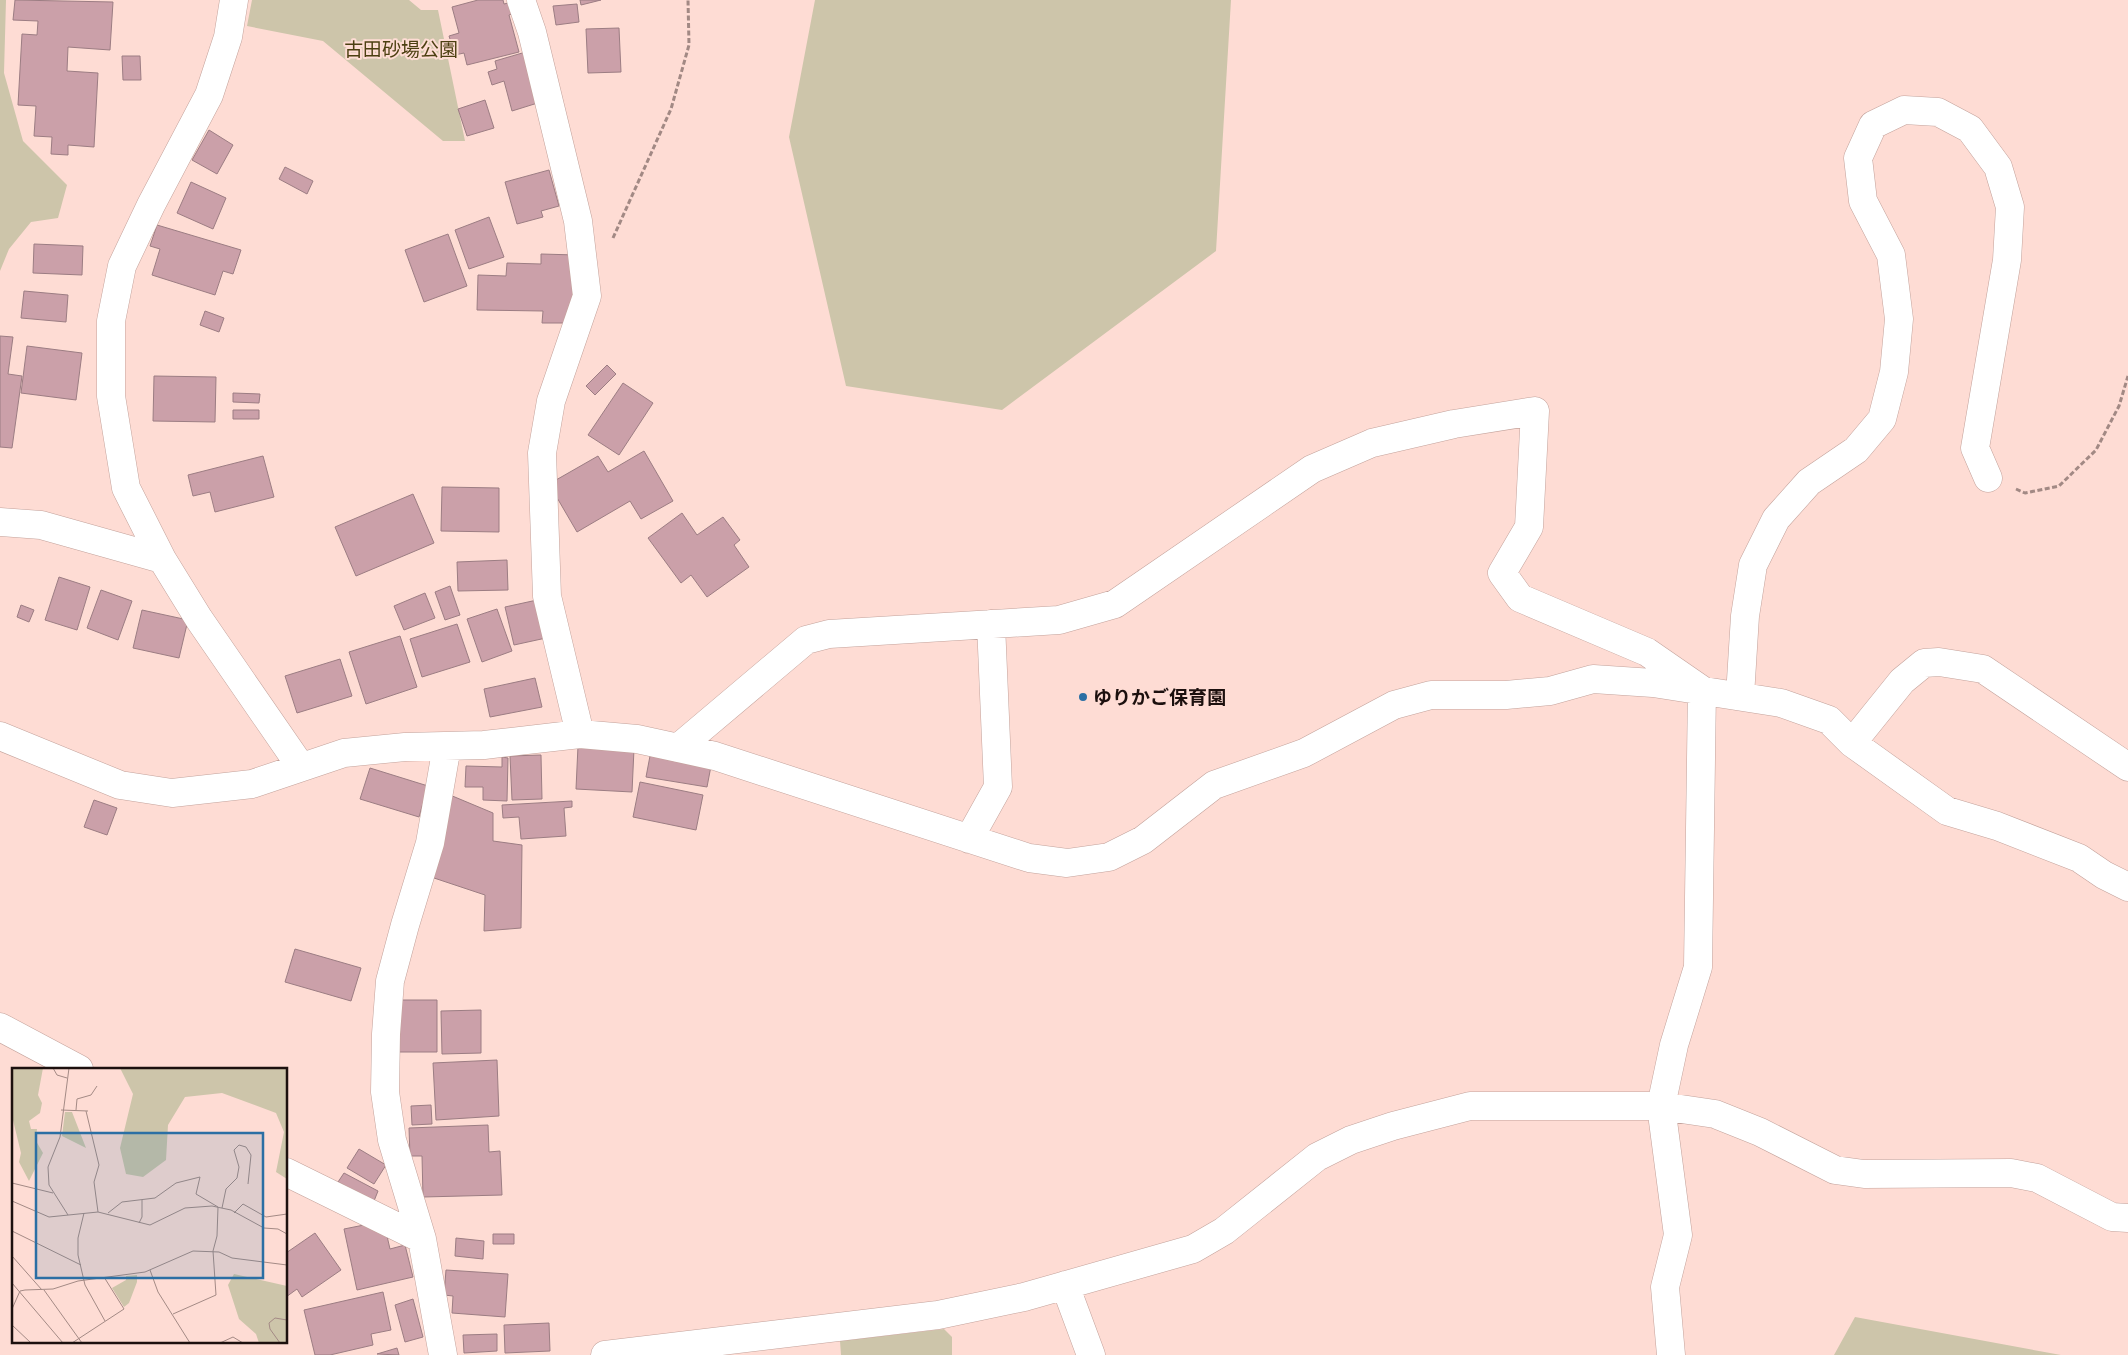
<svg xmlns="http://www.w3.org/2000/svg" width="2128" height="1355" font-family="Signika,'Noto Sans JP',sans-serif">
<rect width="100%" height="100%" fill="#fedcd4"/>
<path fill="#cdc5aa" d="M0 0H6L4 73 23 141 67 185 58 218 31 222 9 249 0 271Z
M252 0H409L421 10H438L465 141H443L323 41 247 26Z
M815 0H1231L1216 251 1002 410 846 386 789 137Z
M1855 1317 2061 1355H1834Z
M944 1329 952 1337V1355H841L840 1341Z"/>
<path fill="#cba0a9" stroke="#9c7d83" d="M15 0 113 2 110 50 68 47 67 71 98 73 94 147 68 145V155L51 154 52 137 34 136 36 106 18 105 22 34 37 35 38 21 13 20Z
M478 0H503L504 4 512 2 515 13 509 15 519 52 467 65 464 53 455 55 449 36 459 33 452 7Z
M580 0H601L581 5Z
M577 4 579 22 556 25 553 6Z
M619 28 621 72 588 73 586 29Z
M529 51 544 101 512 111 504 81 492 85 488 72 497 69 495 61Z
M122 56H140L141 80H123Z
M485 100 494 128 467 136 458 109Z
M209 130 233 145 217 174 192 160Z
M285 167 313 181 307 194 279 179Z
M549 170 559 206 541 211 543 217 517 224 505 182Z
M191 182 226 198 213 229 177 213Z
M489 217 504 257 469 269 455 230Z
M157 225 241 250 233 274 223 271 215 295 152 275 160 249 150 246Z
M448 234 467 286 424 302 405 250Z
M34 244 83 246 82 275 33 273Z
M541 254 576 255 574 323H542L543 311 477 310 478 275 506 276 507 263 541 264Z
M24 291 68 295 66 322 21 318Z
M205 311 224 318 219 332 200 325Z
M0 336 13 337 8 374 22 376 12 448 0 447Z
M27 346 82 353 76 400 21 393Z
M607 365 616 374 595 395 586 386Z
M154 376 216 377 215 422 153 421Z
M623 383 653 403 619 455 588 435Z
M233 393 260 394 259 403 233 402Z
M233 410H259V419H233Z
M644 451 673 501 641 519 630 501 577 532 549 484 598 456 608 472Z
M263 456 274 497 215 512 210 492 193 496 188 475Z
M442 487 499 488V532L441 531Z
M413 494 434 543 356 576 335 527Z
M682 513 697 535 723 517 740 540 734 545 749 567 707 597 691 575 681 583 648 538Z
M507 560 508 590 458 591 457 562Z
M59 577 90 587 77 630 45 620Z
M450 586 460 615 445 620 435 592Z
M101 590 132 601 118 640 87 628Z
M425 593 435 618 404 630 394 606Z
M537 600 546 638 514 645 505 607Z
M21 605 34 610 29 622 17 617Z
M497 609 512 651 482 662 467 619Z
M142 610 188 620 179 658 133 648Z
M457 624 470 662 422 677 410 639Z
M400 636 417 687 366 704 349 652Z
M340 659 352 696 297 713 285 676Z
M535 678 542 707 490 717 484 689Z
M578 746 634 749 632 792 576 789Z
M541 755 542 799 512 800 510 756Z
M650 756 711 766 707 787 646 777Z
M502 757 508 758 507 801 483 800V787H465L466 766 502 767Z
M370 768 428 786 419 817 360 799Z
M640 782 703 795 696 830 633 817Z
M450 795 493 813V841L522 845 521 928 484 931 485 895 431 877Z
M94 800 117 808 107 835 84 827Z
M572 801V807L564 808 566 836 521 839 519 817 503 818 502 805Z
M295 949 361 968 351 1001 285 982Z
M399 1000H437V1052H399Z
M481 1010V1053L442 1054 441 1011Z
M497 1060 499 1116 436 1120 433 1063Z
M431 1105 432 1124 412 1125 411 1106Z
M488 1125 489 1152 500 1151 502 1195 423 1197 422 1156H410L409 1128Z
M359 1149 386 1165 374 1184 347 1168Z
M344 1173 378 1191 374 1201 338 1182Z
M364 1225 387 1236 390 1249 405 1245 413 1277 357 1290 344 1229Z
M315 1233 341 1270 302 1297 297 1289 286 1297V1253Z
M493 1234H514V1244H493Z
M456 1238 484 1241 483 1259 455 1256Z
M446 1270 508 1274 505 1317 452 1313 453 1296 444 1295Z
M383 1292 391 1330 371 1334 373 1345 330 1355H315L304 1310Z
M413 1299 423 1337 405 1342 395 1305Z
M549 1323 550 1351 505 1353 504 1325Z
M497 1334V1351L464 1353 463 1335Z
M397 1348 399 1355 377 1354Z"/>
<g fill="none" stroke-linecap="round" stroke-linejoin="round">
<defs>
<path id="minor" d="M234 0 228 37 209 95 151 205 122 266 111 321V396L126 488 162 559 199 619 301 767
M521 0 532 32 578 221 587 296 551 401 542 453 547 596 580 734
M0 522 41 525 162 559
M1740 696 1745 616 1753 565 1776 519 1809 482 1856 450 1882 419 1894 372 1899 319 1891 255 1863 201 1858 158 1873 125 1904 110 1938 112 1970 129 1998 167 2010 207 2007 260 1975 448 1988 478
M0 736 120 785 172 793 252 784 344 753 405 747 484 745 580 734 637 739 715 756 1029 858 1067 863 1109 857 1143 840 1214 785 1304 753 1394 705 1431 695H1506L1550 691 1593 679 1653 683 1781 703 1829 720 1852 743 1947 811 1997 826 2079 858 2104 875 2128 887
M1852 743 1902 681 1924 663 1939 662 1983 669 2128 767
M678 748 806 640 829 634 1059 620 1115 604 1312 469 1372 443 1454 424 1535 411 1529 527 1502 573 1520 598 1647 652 1702 690 1698 967 1674 1045 1661 1106 1678 1235 1665 1287 1671 1355
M969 839 998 787 991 624
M0 1027 79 1069
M286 1172 422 1239
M1065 1285 1091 1355
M443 1355 422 1239 392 1140 385 1092 386 1034 390 981 405 925 430 843 447 746
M605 1355 938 1315 1024 1297 1193 1249 1224 1231 1317 1157 1351 1140 1393 1126 1470 1106H1661L1715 1114 1760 1132 1835 1170 1864 1174 2011 1173 2037 1178 2112 1217 2128 1218"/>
</defs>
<use href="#minor" stroke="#c3a29b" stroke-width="29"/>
<path stroke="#a28984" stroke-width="3" stroke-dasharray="5 2.5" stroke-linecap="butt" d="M613 238 671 109 689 45 688 0
M2016 489 2025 493 2059 486 2096 450 2119 406 2128 376"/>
<use href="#minor" stroke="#fff" stroke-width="28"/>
</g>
<circle fill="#2b6fa4" stroke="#fedcd4" stroke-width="2" cx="1083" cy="697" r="5"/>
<g text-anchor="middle" stroke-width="4" stroke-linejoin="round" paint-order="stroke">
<g font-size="19" fill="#4c3f11" stroke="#fedcd4">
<text x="401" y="56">古田砂場公園</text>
</g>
<g font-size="19" font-weight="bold" fill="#1c100e" stroke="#fedcd4" text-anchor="start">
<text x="1093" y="704">ゆりかご保育園</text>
</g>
</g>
<g transform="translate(12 1068)">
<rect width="275" height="275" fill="#fedcd4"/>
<path d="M0 0H31L26 27 30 35 28 45 17 53 19 61H25L24 73 31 85 17 113 7 94 9 85 0 48ZM108 0H275V111L264 104 272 64 264 45 210 25 173 29 156 57 154 92 131 109 114 106 108 80 121 26ZM53 44H60L74 80 50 68ZM222 206 275 218V275H247L244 266 227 251 216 217ZM114 208 125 207V214L117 235 112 239 100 220 114 212Z" fill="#cdc5aa"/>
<path fill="none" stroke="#a48a85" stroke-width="1" d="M41 0 45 7 55 10M49 42 76 43M64 42 65 31 79 27 85 18M74 43 87 97 82 114 86 144M0 115 41 125M0 133 37 149 86 144 138 157 173 140 200 138 219 142 252 160 266 161 275 166M210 140 214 121 225 110 227 99 222 82 227 77 234 79 239 87 236 116M72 145 66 170V187L73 217 93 253M96 145 110 134 143 130 164 115 188 109 184 126 206 139 205 168 201 183 204 227 161 246M222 145 231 136 254 149 275 146M56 147 37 117 36 99 48 69 57 0M127 155 130 149V132M0 163 69 197M0 188 30 222M138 202 146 224 178 275M0 215 51 275M32 222 70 275M0 241 8 223 13 222 41 221 66 213 133 204 181 183 207 184 220 190 275 197M0 257 19 275M60 275 112 241 92 209M208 275 221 269 231 275M268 275 258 261 257 255 263 250 275 252"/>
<path fill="#2b6fa4" fill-opacity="0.15" stroke="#2b6fa4" stroke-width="2.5" d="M24 65H251V210H24Z"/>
<rect width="275" height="275" fill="none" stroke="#1c100e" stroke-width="2.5"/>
</g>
</svg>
